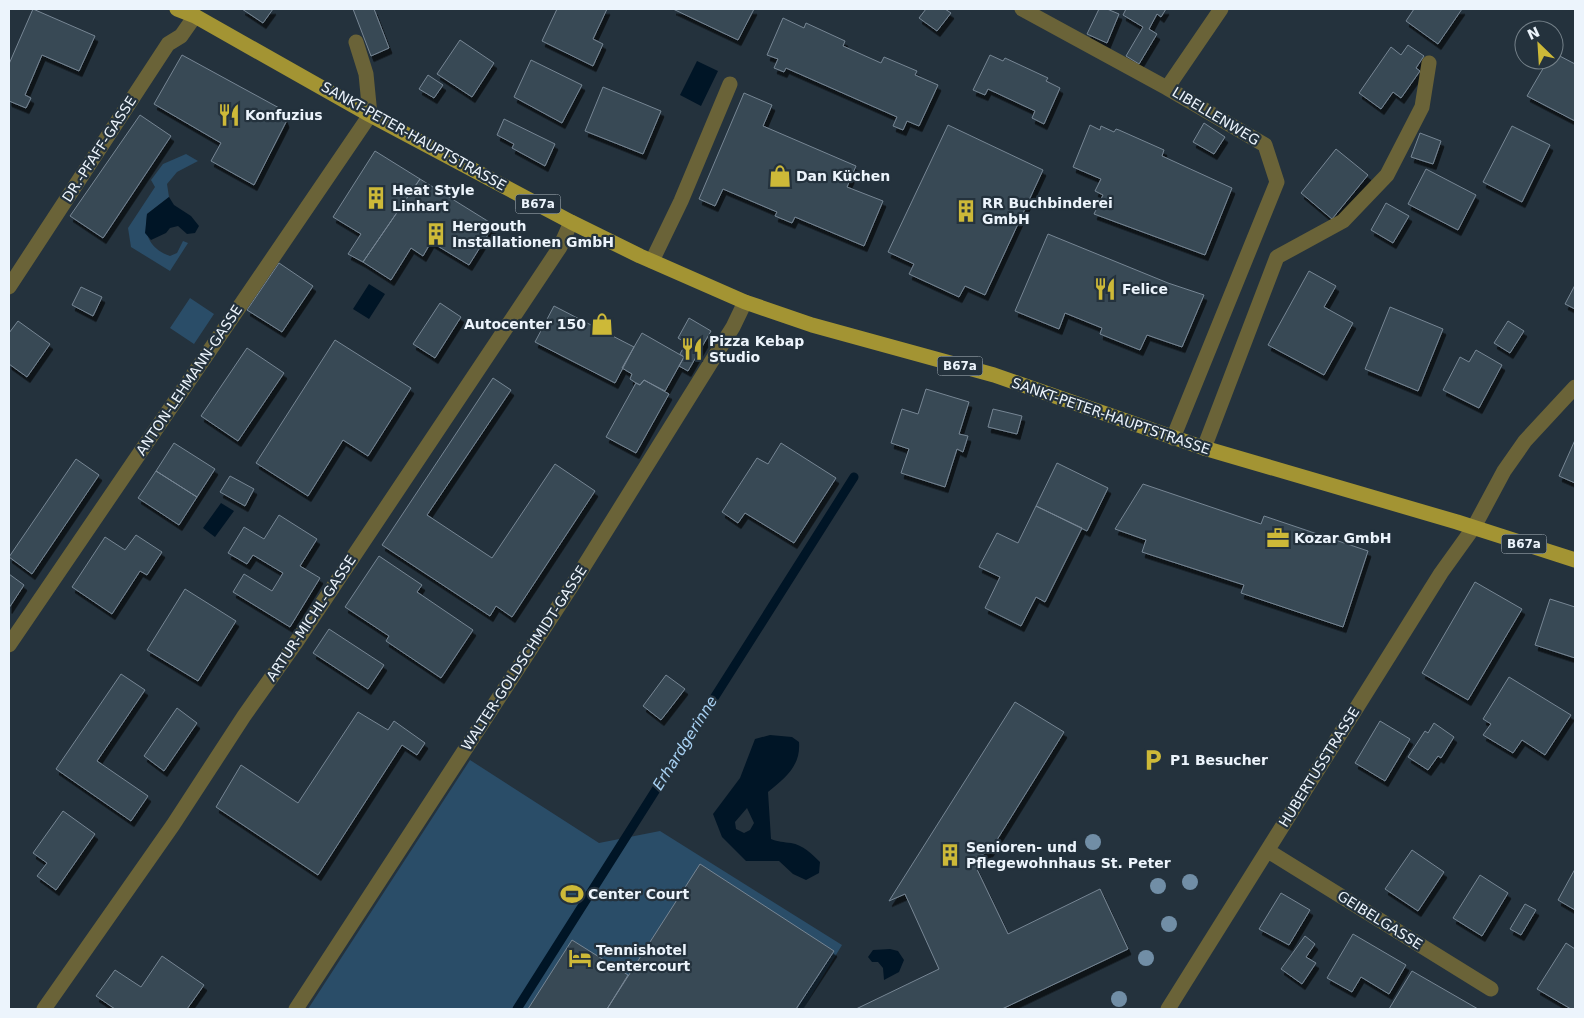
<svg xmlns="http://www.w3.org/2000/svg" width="1584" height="1018" font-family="'DejaVu Sans',sans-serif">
<defs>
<filter id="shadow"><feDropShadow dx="3" dy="5.5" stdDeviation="0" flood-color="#0009"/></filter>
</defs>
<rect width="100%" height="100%" fill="#24323d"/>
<path fill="#2a4d68" d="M186 154 198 161 177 172 167 184 169 197 147 214C144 235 149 248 170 256L177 253 183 241 188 243 170 271 131 247 128 228 155 187 151 180 163 164Z
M190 298 214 314 194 344 170 328Z
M470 760 599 843 660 831 842 945 803 1009H308Z"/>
<path fill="#001526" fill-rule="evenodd" d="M697 61 718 71 701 106 680 95Z
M169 197 174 205 191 216 199 226 195 233 187 234 178 226 170 228 166 233 151 240 145 233 147 214Z
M369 284 385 294 369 319 353 309Z
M221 503 234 511 215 537 203 528Z
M770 735 792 737 799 742C801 766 785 778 768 792L771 839C778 842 784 842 791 843 803 845 812 854 820 862L819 873 806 880 793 874 779 861H746L722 837 713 814 740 778 755 739ZM747 808 754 823 750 830 744 833 736 829 735 822Z
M890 949 898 951 904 960 899 972 884 980 883 968 878 962H872L868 957 873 950Z"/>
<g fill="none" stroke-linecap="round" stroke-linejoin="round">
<path stroke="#001526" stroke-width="9" d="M517 1009 854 477"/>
</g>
<path fill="#394854" stroke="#768694" filter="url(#shadow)" d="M33 9 95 36 79 71 42 55 25 95 31 98 26 108 9 101V64Z
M242 9H273L263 23Z
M353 9H374L389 48 371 56Z
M557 9H607L593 39 603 44 593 66 542 41Z
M673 9H754L738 40Z
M926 9H945L951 13 937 31 919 18Z
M1099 9H1107L1119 14 1107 43 1087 34Z
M1126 9H1166L1161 17 1157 14 1149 29 1157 34 1139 64 1126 56 1143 27 1123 15Z
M1414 9H1462L1438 44 1406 21Z
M783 18 804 28 806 23 845 41 843 46 881 63 884 57 917 71 915 75 938 85 919 126 907 121 903 130 893 126 897 117 786 68 784 72 774 68 778 59 767 55Z
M460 40 494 63 472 97 437 74Z
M1408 45 1424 56 1416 68 1420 71 1401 98 1393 92 1381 109 1359 93 1391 47 1401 55Z
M1554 53 1575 64V121L1527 96 1548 60H1554Z
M182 55 281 109 286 122 254 185 211 161 221 143 154 104Z
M990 55 1003 61 1005 58 1048 78 1046 81 1060 88 1044 124 1032 118 1035 111 988 89 985 95 973 90Z
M531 60 582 85 562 123 514 97Z
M428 75 443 85 434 98 419 89Z
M603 87 661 111 643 154 585 131Z
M744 93 772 105 763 126 856 166 847 187 883 201 864 246 795 217 792 223 775 216 777 212 723 189 715 206 699 199Z
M140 115 171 136 103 238 70 216Z
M504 119 555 144 545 166 512 148 514 144 497 135Z
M1204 123 1225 137 1214 154 1193 142Z
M948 125 1043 170 985 295 965 286 959 297 909 274 914 264 888 252Z
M1090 125 1100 130 1101 126 1114 132 1116 129 1119 130 1164 150 1162 156 1232 188 1205 255 1094 214 1103 195 1095 191 1101 179 1073 167Z
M1512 126 1550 145 1522 202 1483 182Z
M1420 133 1441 141 1433 164 1411 157Z
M1336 149 1368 175 1332 219 1301 193Z
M375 151 420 179 363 262 348 254 361 234 333 217Z
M1426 169 1476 195 1458 230 1408 204Z
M420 179 494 225 469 265 431 242 423 256 411 248 391 280 363 262Z
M1386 203 1409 216 1393 243 1371 230Z
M1048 234 1168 283 1204 295 1182 347 1147 335 1140 350 1100 334 1102 328 1065 313 1059 329 1015 311Z
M279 263 313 286 282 332 247 310Z
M1309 271 1336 286 1324 307 1353 323 1324 375 1268 345Z
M1575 285V309L1565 304Z
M81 287 102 297 93 316 72 305Z
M440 303 461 317 435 358 413 344Z
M554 306 634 347 615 383 535 342Z
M1390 307 1443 329 1418 391 1365 369Z
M689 318 711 331 688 371 679 366 684 357 680 354 686 343 678 338Z
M18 321 50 344 27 377 9 364V333Z
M1508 321 1524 331 1510 353 1494 343Z
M642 333 684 357 665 391 644 380 640 385 636 383 630 379 632 374 622 368Z
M335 340 411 388 368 456 343 440 308 496 256 463Z
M247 348 284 373 238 441 201 416Z
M1476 350 1502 365 1479 408 1443 390 1460 357 1469 362Z
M493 378 511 390 427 515 492 558 555 464 595 491 512 617 496 606 490 616 382 545Z
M644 380 669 394 636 453 606 437 636 383 640 385Z
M926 389 969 402 959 434 968 436 963 452 957 449 945 487 901 473 909 449 891 443 902 409 918 414Z
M993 409 1022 416 1017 434 988 427Z
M1575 440V483L1559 476Z
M174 443 215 469 197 497 156 471Z
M781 443 836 478 794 543 745 513 738 523 722 512 757 458 768 464Z
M76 459 99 475 32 574 9 557Z
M1057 463 1108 488 1087 531 1036 506Z
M156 471 197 497 179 525 138 498Z
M230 476 254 489 245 506 220 492Z
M1143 484 1261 524 1264 516 1368 551 1343 627 1241 593 1244 585 1142 552 1146 540 1115 529Z
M1036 506 1082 528 1045 602 1036 597 1021 626 985 608 1000 577 979 567 997 533 1018 543Z
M279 515 317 539 300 566 320 578 290 627 233 592 244 574 272 591 283 573 253 555 247 564 228 553 244 527 264 539Z
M136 535 162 552 147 575 140 571 112 614 72 587 105 537 125 550Z
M379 556 422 585 417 592 473 630 441 678 386 641 389 636 345 607Z
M9 574 24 585 9 608Z
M1475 582 1522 609 1468 700 1422 673Z
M185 589 236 621 198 681 147 650Z
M1550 599 1575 607V658L1535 645Z
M329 629 384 665 368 689 313 653Z
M121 674 145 690 97 761 148 796 131 821 56 769Z
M666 675 685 689 661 720 643 706Z
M1509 677 1571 715 1545 755 1522 740 1513 753 1483 735 1491 724 1483 719Z
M1015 702 1064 732 990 851 972 859 1008 934 1100 889 1128 949 1002 1009H856L939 969 905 894 889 901Z
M177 708 197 723 164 771 144 756Z
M358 712 388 730 394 721 425 743 417 755 402 745 318 875 216 807 241 765 298 803Z
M1380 721 1410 739 1385 781 1355 763Z
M1434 723 1454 737 1441 758 1438 756 1428 770 1408 757 1425 731 1428 733Z
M63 811 95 834 56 890 37 876 47 863 33 853Z
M1412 850 1444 872 1418 911 1385 889Z
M700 864 834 951 796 1009H607Z
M1575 869V910L1558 900Z
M1480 875 1508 893 1482 936 1453 918Z
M1281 893 1310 910 1289 945 1259 929Z
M1525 904 1536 910 1521 935 1510 929Z
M1353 934 1406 965 1389 994 1361 977 1352 992 1327 978Z
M1305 936 1315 944 1306 957 1316 963 1302 984 1281 969Z
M572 940 628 975 607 1009H528Z
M1566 943 1575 949V1009H1571L1537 989Z
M162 956 204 985 187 1009H115L96 996 115 970 141 987Z
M1412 971 1478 1009H1389Z"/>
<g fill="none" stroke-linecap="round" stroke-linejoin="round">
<path stroke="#6a6338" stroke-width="15" d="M1022 9 1167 88 1265 145 1277 182 1173 438
M1167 88 1221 9
M652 261 681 201 730 84
M9 287 168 44 181 36 195 16
M1204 448 1277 257 1343 221 1387 175 1422 107 1429 63
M9 645 370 115 366 74 356 42
M1268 851 1491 989
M44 1009 173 825 244 716 295 644 560 247 571 222
M296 1009 571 587 733 327 745 302
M1168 1009 1441 573 1474 527 1504 471 1525 441 1575 387"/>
<path stroke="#a39433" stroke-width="15" d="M177 9 195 16 370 115 571 222 640 256 745 302 812 325 994 375 1204 448 1457 522 1575 560"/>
</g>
<g fill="#718ea6">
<circle cx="1093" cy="842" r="8"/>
<circle cx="1190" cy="882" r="8"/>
<circle cx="1158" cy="886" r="8"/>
<circle cx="1169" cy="924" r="8"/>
<circle cx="1146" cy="958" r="8"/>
<circle cx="1119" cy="999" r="8"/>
</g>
<defs>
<symbol id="restaurant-bare" viewBox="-9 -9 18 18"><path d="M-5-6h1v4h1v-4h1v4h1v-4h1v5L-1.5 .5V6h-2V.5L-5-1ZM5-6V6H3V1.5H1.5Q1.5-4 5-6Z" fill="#cdb938" stroke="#24323d" stroke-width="2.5" paint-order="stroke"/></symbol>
<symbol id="shop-bare" viewBox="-9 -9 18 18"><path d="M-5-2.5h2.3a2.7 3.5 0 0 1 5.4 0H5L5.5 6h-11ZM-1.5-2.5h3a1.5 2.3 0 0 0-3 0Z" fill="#cdb938" stroke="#24323d" stroke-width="2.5" paint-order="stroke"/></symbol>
<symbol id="building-bare" viewBox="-9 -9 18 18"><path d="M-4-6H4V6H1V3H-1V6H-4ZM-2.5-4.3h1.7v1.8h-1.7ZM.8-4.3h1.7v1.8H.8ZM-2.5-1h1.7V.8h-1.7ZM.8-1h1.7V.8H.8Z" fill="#cdb938" stroke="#24323d" stroke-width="2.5" paint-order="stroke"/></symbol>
<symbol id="office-bare" viewBox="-9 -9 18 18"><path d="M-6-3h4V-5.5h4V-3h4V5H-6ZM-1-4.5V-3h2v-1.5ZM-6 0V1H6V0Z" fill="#cdb938" stroke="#24323d" stroke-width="2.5" paint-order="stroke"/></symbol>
<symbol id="parking-bare" viewBox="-9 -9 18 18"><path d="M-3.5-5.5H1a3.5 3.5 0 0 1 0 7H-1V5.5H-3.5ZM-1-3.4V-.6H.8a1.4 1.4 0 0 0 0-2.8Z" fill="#cdb938" stroke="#24323d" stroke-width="2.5" paint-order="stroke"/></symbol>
<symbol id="stadium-bare" viewBox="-9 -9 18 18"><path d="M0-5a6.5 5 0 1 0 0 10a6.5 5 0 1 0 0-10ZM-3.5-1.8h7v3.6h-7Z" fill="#cdb938" stroke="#24323d" stroke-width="2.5" paint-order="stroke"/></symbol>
<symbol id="hotel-bare" viewBox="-9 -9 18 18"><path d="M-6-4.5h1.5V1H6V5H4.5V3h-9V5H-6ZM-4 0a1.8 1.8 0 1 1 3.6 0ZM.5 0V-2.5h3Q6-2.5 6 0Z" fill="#cdb938" stroke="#24323d" stroke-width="2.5" paint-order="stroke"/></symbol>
</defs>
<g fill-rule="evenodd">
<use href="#restaurant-bare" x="213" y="99" width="32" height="32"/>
<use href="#shop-bare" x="764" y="160" width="32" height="32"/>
<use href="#building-bare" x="360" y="182" width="32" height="32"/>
<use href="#building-bare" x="950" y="195" width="32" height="32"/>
<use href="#building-bare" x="420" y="218" width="32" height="32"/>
<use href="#restaurant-bare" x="1089" y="273" width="32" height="32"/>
<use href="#shop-bare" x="586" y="308" width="32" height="32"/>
<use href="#restaurant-bare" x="676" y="333" width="32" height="32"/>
<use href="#office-bare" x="1262" y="522" width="32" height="32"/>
<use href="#parking-bare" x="1137" y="744" width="32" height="32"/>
<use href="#building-bare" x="934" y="839" width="32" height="32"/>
<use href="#stadium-bare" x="556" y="878" width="32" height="32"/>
<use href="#hotel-bare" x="564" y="942" width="32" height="32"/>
</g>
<g text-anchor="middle" stroke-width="4.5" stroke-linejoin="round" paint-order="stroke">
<g fill="#24323d" stroke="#b0bac3" stroke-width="1">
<rect x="515.5" y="194.5" width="45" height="19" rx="4"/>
<rect x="937.5" y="356.5" width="45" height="19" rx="4"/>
<rect x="1501.5" y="534.5" width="45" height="19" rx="4"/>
</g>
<g font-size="12" font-weight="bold" fill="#ecf4fc">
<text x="538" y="208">B67a</text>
<text x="960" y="370">B67a</text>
<text x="1524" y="548">B67a</text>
</g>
<g font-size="14" font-weight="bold" fill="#ecf4fc" stroke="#24323d" text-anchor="start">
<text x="245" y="120">Konfuzius</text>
<text x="796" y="181">Dan Küchen</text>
<text x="392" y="195">Heat Style<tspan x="392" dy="16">Linhart</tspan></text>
<text x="982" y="208">RR Buchbinderei<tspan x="982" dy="16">GmbH</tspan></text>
<text x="452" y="231">Hergouth<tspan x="452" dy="16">Installationen GmbH</tspan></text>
<text x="1122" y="294">Felice</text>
<text x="586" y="329" text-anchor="end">Autocenter 150</text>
<text x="709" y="346">Pizza Kebap<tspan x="709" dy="16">Studio</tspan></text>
<text x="1294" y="543">Kozar GmbH</text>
<text x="1170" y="765">P1 Besucher</text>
<text x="966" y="852">Senioren- und<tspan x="966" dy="16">Pflegewohnhaus St. Peter</tspan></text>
<text x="588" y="899">Center Court</text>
<text x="596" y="955">Tennishotel<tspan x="596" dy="16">Centercourt</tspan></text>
</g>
<g font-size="14" fill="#ecf4fc" stroke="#24323d">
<text transform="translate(1216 116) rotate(31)" y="5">LIBELLENWEG</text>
<text transform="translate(414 136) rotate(29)" y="5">SANKT-PETER-HAUPTSTRASSE</text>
<text transform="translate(99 149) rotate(-57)" y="5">DR.-PFAFF-GASSE</text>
<text transform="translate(189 380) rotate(-56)" y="5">ANTON-LEHMANN-GASSE</text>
<text transform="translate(1111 416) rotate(19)" y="5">SANKT-PETER-HAUPTSTRASSE</text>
<text transform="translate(311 618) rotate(-56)" y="5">ARTUR-MICHL-GASSE</text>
<text transform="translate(524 658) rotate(-57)" y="5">WALTER-GOLDSCHMIDT-GASSE</text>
<text transform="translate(1319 767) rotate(-58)" y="5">HUBERTUSSTRASSE</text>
<text transform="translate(1380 920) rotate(32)" y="5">GEIBELGASSE</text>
</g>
<g font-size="15" font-style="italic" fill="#a9d2f4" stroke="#24323d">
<text transform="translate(685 743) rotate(-58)" y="5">Erhardgerinne</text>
</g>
</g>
<rect width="1584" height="1018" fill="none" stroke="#ecf4fc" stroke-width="20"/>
<g transform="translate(1539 45) rotate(335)"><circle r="24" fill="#24323d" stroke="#748089"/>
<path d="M0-4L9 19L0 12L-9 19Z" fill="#cdb938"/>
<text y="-8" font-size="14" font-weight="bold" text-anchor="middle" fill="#ecf4fc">N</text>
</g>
</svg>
